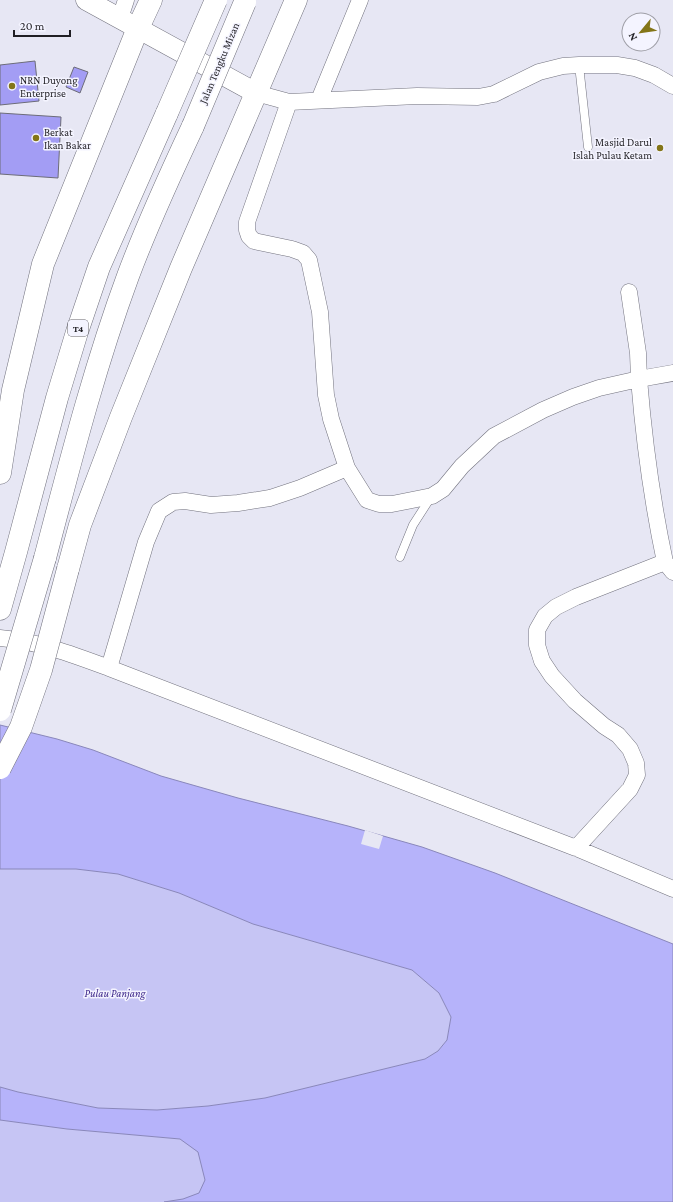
<svg xmlns="http://www.w3.org/2000/svg" width="673" height="1202" font-family="'Crimson Pro',serif">
<rect width="100%" height="100%" fill="#e7e7f4"/>
<path fill="#c6c5f4" d="M0 869H76L118 874 179 893 253 924 412 970 439 993 451 1017 447 1040 438 1051 425 1059 265 1098 208 1106 157 1110 98 1108 18 1092 0 1087Z
M0 1120 67 1129 180 1139 673 1202H0Z"/>
<path fill="#b6b3fa" stroke="#8987ba" d="M0 725 57 739 93 750 161 776 238 798 348 826 422 847 495 873 673 944V1202H164L183 1199 199 1193 205 1180 198 1152 180 1139 67 1129 0 1120V1087L18 1092 98 1108 157 1110 208 1106 265 1098 425 1059 438 1051 447 1040 451 1017 439 993 412 970 253 924 179 893 118 874 76 869H0Z"/>
<path fill="#e7e7f4" d="M365 830 383 836 379 849 361 844Z"/>
<path fill="#a39df4" stroke="#6c6c78" d="M35 61 39 101 0 105V65Z
M74 67 88 72 80 93 66 87Z
M0 113 61 117 58 178 0 174Z"/>
<g fill="none" stroke-linecap="round" stroke-linejoin="round">
<defs>
<path id="service" d="M579 65 588 147
M400 557 413 525 431 497"/>
<path id="minor" d="M120 18 126 0
M256 93 289 102 417 96 478 97 494 94 539 72 563 66 579 65H617L635 68 654 75 673 86
M319 100 360 0
M289 102 247 222V230L249 236 254 241 292 249 303 253 309 260 320 312 326 395 331 419 347 468 367 500 379 504H392L432 496 443 489 462 466 494 436 543 410 573 397 599 388 639 379C644 441 652 501 665 562
M629 292 638 353 639 379 673 373
M0 638C37 641 74 655 109 668L576 848 673 889
M109 668 146 542 159 511 173 502 185 501 211 505 238 503 270 498 300 488 347 468
M576 848 630 789 637 775 636 763 630 749 618 735 604 726 575 701 552 676 542 661 537 645V630L545 616 556 607 576 597 665 562 673 572"/>
<path id="tertiary" d="M86 0 256 93"/>
<path id="trunk" d="M0 473 13 390 43 264 138 28 151 0
M45 558C70 463 94 368 128 276 147 225 170 175 193 126
M68 569 80 525 121 417 181 268 296 0
M0 609 16 552 57 398 77 332 99 267 167 113"/>
</defs>
<use href="#service" stroke="#72727e" stroke-width="9"/>
<use href="#minor" stroke="#72727e" stroke-width="17"/>
<use href="#tertiary" stroke="#72727e" stroke-width="21"/>
<use href="#trunk" stroke="#72727e" stroke-width="23"/>
<use href="#service" stroke="#fff" stroke-width="8"/>
<use href="#minor" stroke="#fff" stroke-width="16"/>
<use href="#tertiary" stroke="#fff" stroke-width="20"/>
<use href="#trunk" stroke="#fff" stroke-width="22"/>
<defs>
<path id="trunk-bridge" d="M167 113 216 0
M193 126 245 2
M0 710 45 558
M0 768 21 727 41 670 68 569"/>
</defs>
<use href="#trunk-bridge" stroke="#72727e" stroke-width="23" stroke-linecap="butt"/>
<use href="#trunk-bridge" stroke="#fff" stroke-width="22"/>
</g>
<g fill="#837518" stroke="#f4f4ff" stroke-width="1.5">
<circle cx="12" cy="86" r="4"/>
<circle cx="36" cy="138" r="4"/>
<circle cx="660" cy="148" r="4"/>
</g>
<g text-anchor="middle" stroke-width="3" stroke-linejoin="round" paint-order="stroke">
<rect fill="#f4f4ff" stroke="#605f66" stroke-width="1" x="68" y="320" width="20" height="16" rx="3"/>
<g font-size="10" font-weight="bold" fill="#201f24">
<text x="78" y="332">T4</text>
</g>
<g font-size="11" fill="#201f24" stroke="#f4f4ff">
<text transform="translate(219 63) rotate(-67)" y="4">Jalan Tengku Mizan</text>
</g>
<g font-size="11" fill="#201f24" stroke="#f4f4ff" text-anchor="start">
<text x="20" y="84">NRN Duyong<tspan x="20" dy="13">Enterprise</tspan></text>
<text x="44" y="136">Berkat<tspan x="44" dy="13">Ikan Bakar</tspan></text>
<text x="652" y="146" text-anchor="end">Masjid Darul<tspan x="652" dy="13">Islah Pulau Ketam</tspan></text>
</g>
<g font-size="11" font-style="italic" fill="#3d278a" stroke="#f4f4ff">
<text x="115" y="997">Pulau Panjang</text>
</g>
</g>
<g transform="translate(641 32) rotate(241)"><circle r="19" fill="#f4f4ff" stroke="#9f9fa7"/>
<path d="M0-3L7 15L0 10L-7 15Z" fill="#837518"/>
<text y="-6" font-size="11" font-weight="bold" text-anchor="middle" fill="#201f24">N</text>
</g>
<path d="M14 30v6h56v-6" fill="none" stroke="#201f24" stroke-width="2"/>
<text x="20" y="30" font-size="12" fill="#201f24" stroke="#f4f4ff" stroke-width="3" paint-order="stroke">20 m</text>
</svg>
